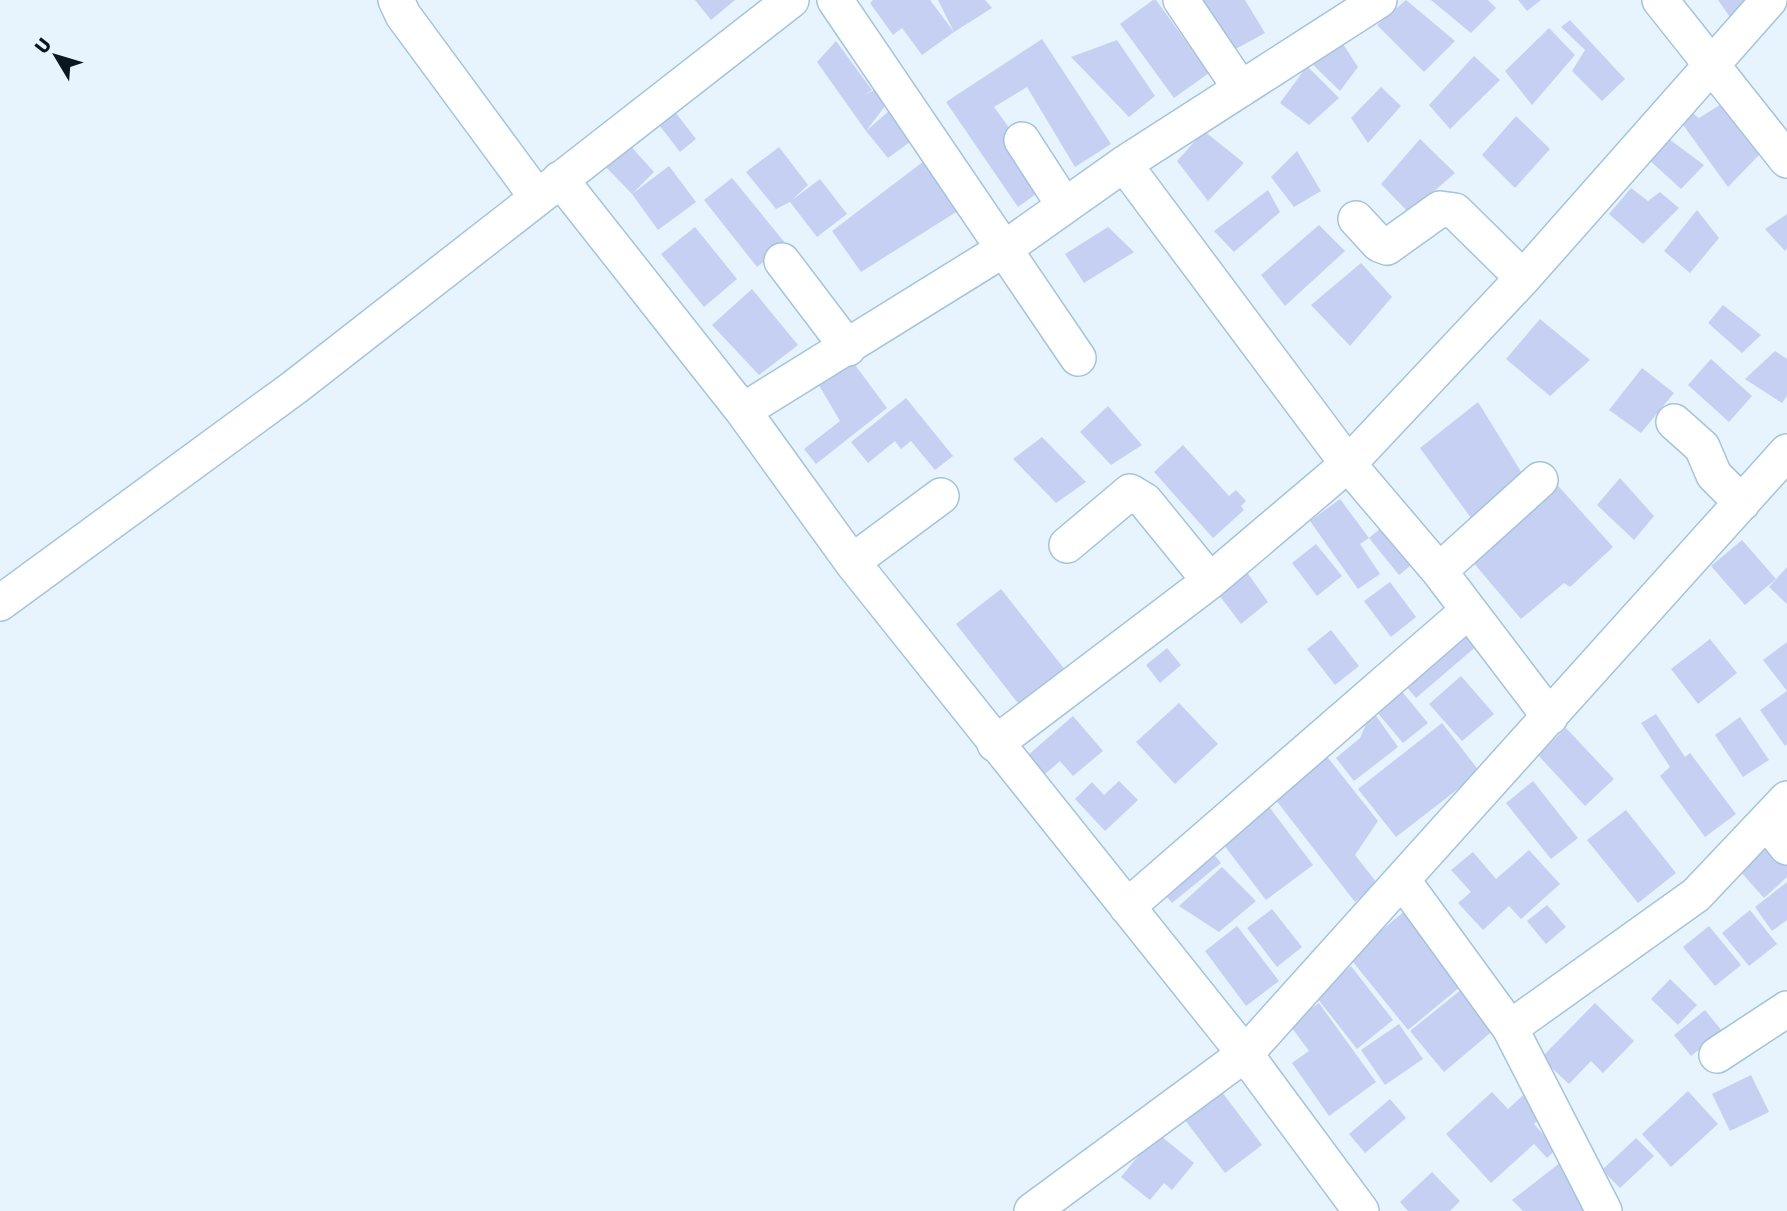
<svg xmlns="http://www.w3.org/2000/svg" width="1787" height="1211" font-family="Jost,sans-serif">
<rect width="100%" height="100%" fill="#e7f4fe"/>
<path fill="#c6d0f2" d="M695 0H735L711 20Z
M873 0H930L954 32 922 55 902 28 893 35 870 3Z
M938 0H985L992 8 954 32Z
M1153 0H1156L1209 73 1174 98 1120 24Z
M1197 0H1245L1265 33 1232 51Z
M1406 0 1455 41 1424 72 1377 25Z
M1431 0H1488L1496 8 1471 33Z
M1518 0H1541L1527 11Z
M1718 0H1750L1730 17Z
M1570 20 1625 79 1602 101 1572 71 1585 50 1561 27Z
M1549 28 1575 55 1532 105 1505 71Z
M1337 35 1358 67 1340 91 1306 58Z
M1042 39 1111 144 1075 167 1027 87 994 107 1050 184 1018 207 946 102Z
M1117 40 1155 96 1129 117 1071 57Z
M836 41 872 90 865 95 881 86 889 101 866 131 817 62Z
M1474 56 1500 80 1450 129 1429 105Z
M1307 66 1339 98 1309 125 1280 103Z
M1381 87 1401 106 1368 143 1351 118Z
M1723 103 1762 152 1728 187 1681 122 1690 111 1699 118Z
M897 104 914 139 888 158 866 131Z
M672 108 696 139 680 152 656 121Z
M1516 116 1550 149 1515 188 1482 155Z
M1204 131 1244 163 1208 201 1177 161Z
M1420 139 1455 173 1409 213 1381 184Z
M1669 139 1704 165 1681 189 1647 158Z
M627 142 654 172 632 194 669 166 696 202 658 230 632 194 602 163Z
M779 147 808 185 792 200 820 179 847 214 817 237 790 202 776 209 746 172Z
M1297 151 1321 191 1294 207 1271 177Z
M928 158 961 209 861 272 832 231Z
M732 178 786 244 757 267 704 200Z
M1631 188 1648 201 1660 192 1679 208 1643 244 1609 214Z
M1268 190 1280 212 1234 252 1214 231Z
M1697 210 1719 238 1690 273 1664 251Z
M1787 214V248L1785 251 1765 229Z
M1319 225 1345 251 1285 306 1261 275Z
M695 227 737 279 704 307 661 254Z
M1108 227 1134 252 1084 283 1065 254Z
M1361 263 1392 297 1350 346 1311 305Z
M752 289 798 345 759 375 712 325Z
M1723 305 1761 335 1742 353 1708 323Z
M1540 319 1590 360 1550 396 1506 359Z
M1775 351 1787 359V396L1782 403 1745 379Z
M850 358 887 408 816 464 804 449 840 421 817 382Z
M1711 359 1752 396 1729 422 1688 385Z
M1642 368 1674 393 1641 433 1609 410Z
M906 398 953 456 935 470 911 441 901 449 895 441 868 463 851 442Z
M1478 402 1525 478 1471 518 1420 448Z
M1108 406 1142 445 1111 465 1080 432Z
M1042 437 1086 482 1056 503 1013 459Z
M1183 445 1229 496 1236 490 1246 501 1241 506 1244 510 1213 538 1154 472Z
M1620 478 1654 516 1634 540 1597 505Z
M1552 479 1613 547 1570 587 1564 583 1521 619 1472 561Z
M1340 499 1369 538 1360 544 1380 574 1358 589 1310 521Z
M1388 522 1415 562 1399 575 1369 538Z
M1742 540 1776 579 1745 605 1711 566Z
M1316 544 1342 576 1317 596 1292 563Z
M1787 567V604L1769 587Z
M1244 568 1268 602 1241 624 1216 591Z
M1390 582 1416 617 1391 637 1364 601Z
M1001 589 1066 671 1021 707 956 624Z
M1461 622 1479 644 1416 698 1398 677Z
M1331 630 1359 666 1335 685 1307 649Z
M1710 639 1737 673 1698 704 1671 669Z
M1787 642V691L1763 660Z
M1167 648 1181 665 1160 683 1146 665Z
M1461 676 1494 714 1462 741 1429 704Z
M1394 682 1428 723 1403 743 1370 704Z
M1787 691V744L1785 746 1760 710Z
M1179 703 1218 744 1175 784 1136 742Z
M1372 710 1398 747 1354 781 1336 758 1360 738Z
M1656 714 1685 757 1690 753 1736 814 1705 837 1660 776 1670 767 1641 723Z
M1073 716 1103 751 1073 776 1060 761 1044 775 1027 756Z
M1740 717 1769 760 1743 777 1715 735Z
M1442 723 1480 772 1396 837 1358 789Z
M1566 728 1614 779 1585 806 1538 755Z
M1325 754 1378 821 1355 855 1377 883 1355 902 1272 795Z
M1119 781 1138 800 1105 831 1075 799 1092 782 1104 795Z
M1533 781 1578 838 1551 859 1506 803Z
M1264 800 1313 865 1266 900 1217 836Z
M1626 810 1676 873 1638 903 1587 840Z
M1770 843 1787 861V877L1764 898 1739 870Z
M1205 844 1221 863 1172 903 1157 885Z
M1529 850 1560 884 1521 919 1509 906 1483 930 1458 903 1471 892 1451 870 1473 852 1496 879Z
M1222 867 1256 901 1219 932 1179 906Z
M1787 882V920L1772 931 1755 907Z
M1412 905 1471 978 1408 1030 1349 957Z
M1547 905 1566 927 1546 944 1527 921Z
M1272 909 1302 947 1277 967 1247 928Z
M1750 910 1777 944 1749 966 1722 933Z
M1237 926 1279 981 1246 1006 1205 951Z
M1709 926 1741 965 1715 986 1683 947Z
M1351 966 1393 1020 1357 1049 1314 994Z
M1670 979 1697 1005 1678 1025 1651 999Z
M1462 989 1495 1029 1444 1072 1410 1031Z
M1319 1003 1376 1082 1329 1116 1292 1063 1309 1051 1289 1024Z
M1595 1003 1634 1041 1603 1073 1591 1061 1569 1084 1541 1058Z
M1705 1010 1722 1031 1691 1056 1674 1035Z
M1399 1024 1423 1059 1385 1085 1361 1050Z
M1751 1075 1769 1112 1730 1131 1712 1094Z
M1532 1087 1551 1108 1534 1124 1556 1149 1547 1158 1534 1144 1491 1183 1446 1134 1492 1092 1508 1109Z
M1688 1091 1718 1124 1671 1167 1642 1134Z
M1222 1092 1262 1145 1225 1173 1185 1120Z
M1390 1099 1406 1118 1365 1153 1349 1134Z
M1157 1133 1194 1163 1172 1190 1164 1183 1150 1200 1121 1177Z
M1636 1138 1654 1156 1620 1188 1602 1170Z
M1565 1159 1593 1211H1523L1512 1200Z
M1432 1172 1460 1201 1450 1211H1408L1400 1202Z"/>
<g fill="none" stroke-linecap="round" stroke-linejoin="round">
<defs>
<path id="minor" d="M396 0 403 15 537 197
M835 0 1078 358
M1181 0 1241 89
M1660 0 1787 160
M1022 140 1064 205
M1124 164 1348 464 1439 571 1550 717
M560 179 743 411 1004 249 1124 164 1379 0
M1356 219 1379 244 1387 247 1440 209 1455 211 1523 278
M782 261 848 348
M743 411 852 562 1245 1054 1361 1211
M1674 422 1702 447 1714 475 1742 503
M1067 545 1130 492 1145 501 1210 581
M852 562 941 496
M1439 571 1540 480
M0 603 295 387 791 0
M995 744 1210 581 1348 464 1523 278 1769 0
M1767 822 1787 847
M1403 881 1510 1028 1604 1211
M1127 907 1468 611
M1510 1028 1696 895 1787 799
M1717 1055 1787 1009
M1032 1211 1245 1054 1787 452"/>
</defs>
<use href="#minor" stroke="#a3c4db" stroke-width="38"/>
<use href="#minor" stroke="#fff" stroke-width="35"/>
</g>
<g transform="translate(56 56) rotate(308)" stroke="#e7f4fe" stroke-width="5" paint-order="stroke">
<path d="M0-5L12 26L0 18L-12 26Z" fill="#0b171f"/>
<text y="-10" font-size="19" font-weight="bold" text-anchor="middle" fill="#0b171f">U</text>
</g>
</svg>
